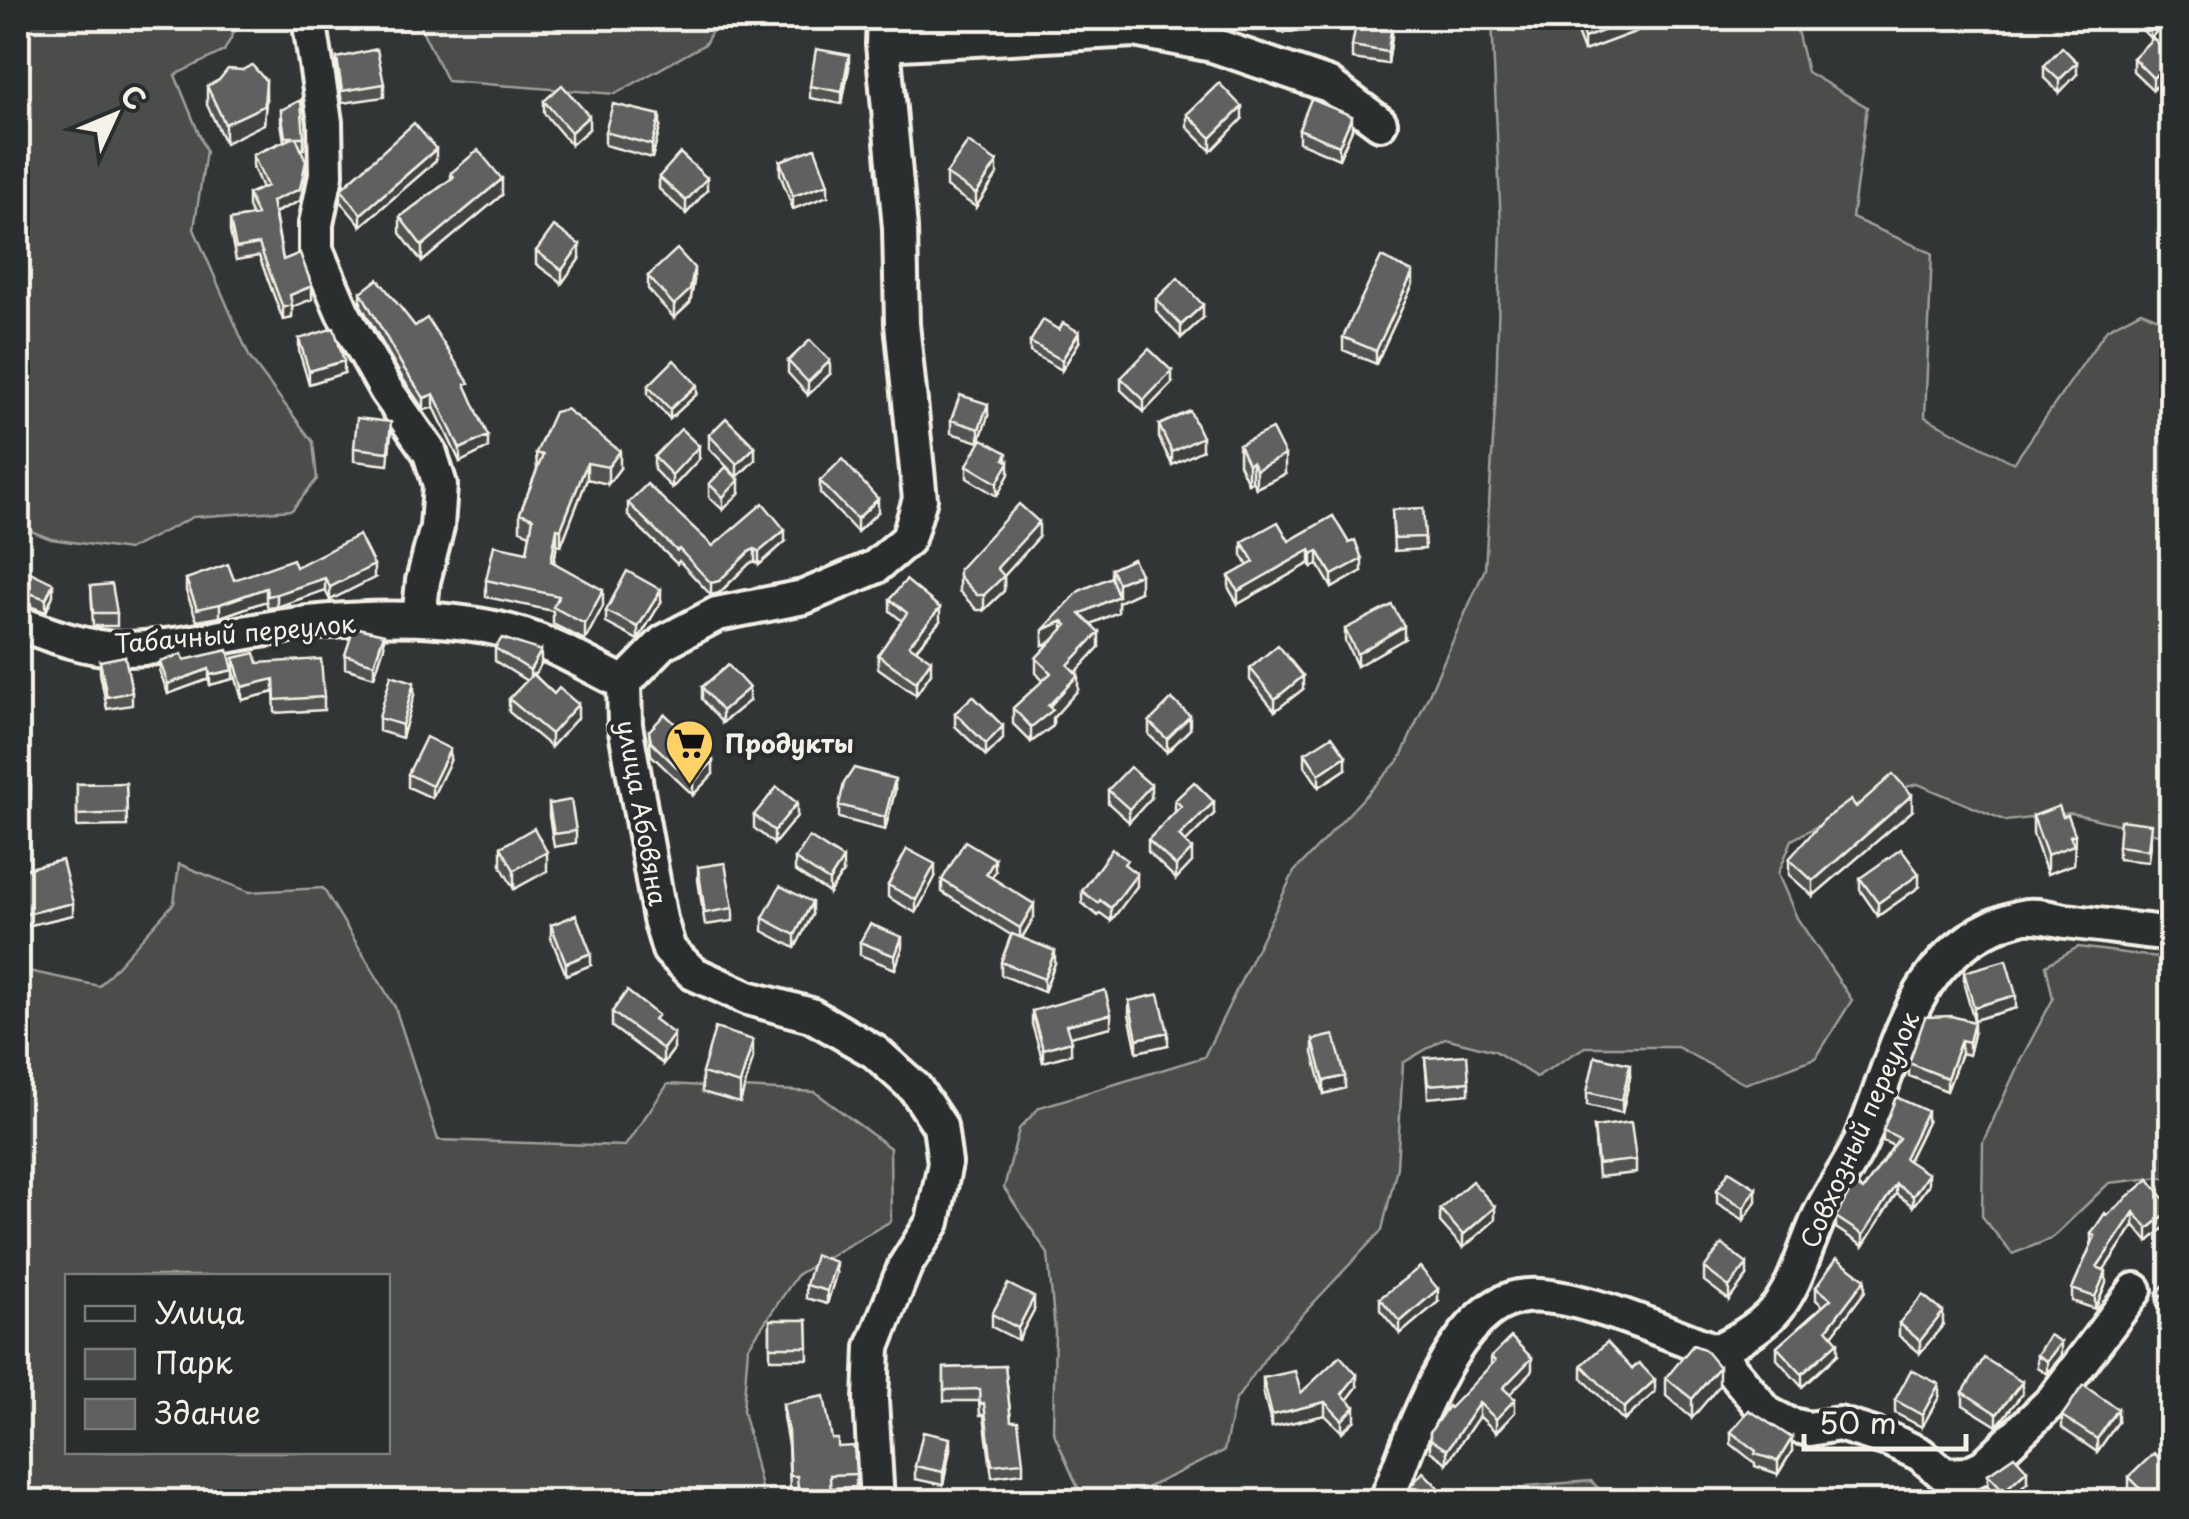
<svg xmlns="http://www.w3.org/2000/svg" width="2189" height="1519" font-family="'Playpen Sans',sans-serif">
<rect width="100%" height="100%" fill="#323535"/>
<filter id="ink" filterUnits="userSpaceOnUse"><feTurbulence type="fractalNoise" baseFrequency=".01" numOctaves="2"/><feDisplacementMap in="SourceGraphic" scale="20" xChannelSelector="R" yChannelSelector="G"/><feConvolveMatrix kernelMatrix="1 2 1 2 8 2 1 2 1" color-interpolation-filters="sRGB"/></filter>
<g filter="url(#ink)">
<path fill="#4b4d4c" stroke="#a09f9a" stroke-width="2.5" fill-rule="evenodd" d="M18 18H235L238 25 224 51 175 75 206 151 194 229 250 358 313 442 317 479 292 510 193 517 128 550 51 539 18 526Z
M416 18H719L705 44 615 94 447 81Z
M1492 18H1794L1807 72 1867 107 1852 218 1932 253 1925 417 2014 463 2107 329 2141 311 2171 323V834L2166 836 2072 813 2006 821 1918 784 1876 794 1792 840 1778 874 1797 918 1852 1000 1816 1058 1745 1084 1677 1047H1585L1536 1077 1495 1051 1445 1038 1403 1063 1397 1167 1382 1230 1275 1344 1235 1401 1224 1451 1119 1501H1109L1078 1488 1053 1431 1055 1332 1048 1254 1004 1188 1019 1129 1040 1107 1204 1057 1294 872 1400 759 1485 569 1496 392 1501 227Z
M179 864 249 892 323 888 395 1007 438 1140 625 1146 668 1084 815 1092 890 1148 891 1221 798 1274 748 1347 743 1410 764 1501H18V951L28 971 99 986 174 903ZM68 1276H388V1452H68Z
M2078 947 2171 959V1182L2162 1177 2109 1183 2051 1239 2012 1254 1982 1216 1983 1142 2020 1061 2053 999 2046 965Z
M1591 1481 1611 1501H1522L1527 1486Z"/>
<g fill="none" stroke-linecap="round" stroke-linejoin="round">
<defs>
<path id="minor" d="M309 18 325 122 326 175 316 224V250L343 313 386 390 430 453 440 485 437 527 423 581 419 619
M883 44 1135 30 1213 45 1329 85 1380 123
M18 623C50 635 86 649 121 649 185 649 246 629 309 623 375 616 457 615 521 635 557 646 591 667 624 683
M1716 1351 1767 1413 1788 1424 1809 1429 1839 1424 1890 1440 1920 1454 1945 1475 1967 1474 1984 1466 2052 1401 2135 1290
M877 1502 871 1400 873 1347 905 1266 933 1222 945 1163 940 1126 915 1088 875 1052 811 1015 748 998 693 973 669 950 660 919 625 725 624 683 664 642 717 614 804 597 875 567 908 539 920 499 902 324 900 228 883 44 884 18
M1386 1502C1409 1444 1450 1310 1519 1297 1567 1287 1668 1334 1716 1351 1791 1315 1789 1289 1818 1219 1830 1191 1850 1167 1862 1139 1899 1050 1912 944 2021 917 2034 913 2052 919 2066 921 2101 925 2136 930 2172 934"/>
</defs>
<use href="#minor" stroke="#f4f1e8" stroke-width="40"/>
<use href="#minor" stroke="#2a2d2e" stroke-width="32"/>
</g>
<path fill="#525352" stroke="#f4f1e8" stroke-width="2.5" d="M1279 18H1308V31L1280 33Z
M1576 18 1635 32 1584 51 1576 30Z
M2131 18H2171L2150 38Z
M1392 36 1388 64 1352 59V46Z
M2172 57V71L2153 90 2133 71V58Z
M337 58 384 84V97L342 103 337 71Z
M2044 66 2077 74 2059 93 2044 78Z
M849 68 842 104 810 98V86Z
M207 86 266 100 264 124 225 143 207 105Z
M544 101 589 129 571 145 544 113Z
M281 110 304 137V149H301L306 173 300 201 275 213 283 260 312 299 292 307V318L283 320 259 256 236 260 230 232V220L252 216 248 207V194L262 188 253 167V155L284 141 281 122Z
M1187 114 1242 119 1211 151 1187 127Z
M660 128 652 158 605 145V132Z
M1299 129H1352L1339 159 1299 142Z
M436 161 361 226 341 202V189Z
M780 161 828 196 793 209 780 174Z
M451 173 502 195 422 262 400 233V217L451 179Z
M946 174 997 175 976 207 946 187Z
M659 177 707 190 686 214 659 189Z
M536 251 580 258 562 283 536 264Z
M648 276 694 281 690 303 674 318 648 289Z
M1413 284 1376 364 1343 350V337Z
M361 292 469 393 488 448 460 462 434 407 424 410 403 379 361 305Z
M1156 299 1203 318 1181 338 1156 311Z
M299 339 344 373 309 384 299 351Z
M1030 342H1079L1062 370 1030 352Z
M788 361 830 374 808 395 788 373Z
M1121 378 1172 383 1144 412 1121 390Z
M648 386 697 394 670 419 648 395Z
M988 416 979 442 951 433V420Z
M1159 425 1202 450 1172 465 1159 438Z
M391 434 388 465 354 461V448Z
M709 435 755 460 737 477 709 448Z
M1239 445 1285 474 1256 488 1252 481 1248 483 1239 464Z
M536 453 620 468 608 484 587 479 561 546 557 544 554 562 603 606 585 640 553 624V611L486 597V580L527 552 530 534 520 530V513L537 470Z
M654 457 699 459 672 488 654 470Z
M1007 460 1009 474 997 496 967 478V465Z
M820 481 878 512 857 532 820 493Z
M709 484 739 493 723 510 709 497Z
M628 503 713 546 785 542 759 565 755 561 750 563 719 593 711 595 679 561 677 564 628 516Z
M1423 508 1425 549 1394 551 1392 510Z
M1333 516 1362 571 1332 588 1318 564 1312 567 1310 563 1238 604 1229 589V576L1248 566 1242 555V542L1289 541Z
M1039 537 1004 576V591L984 610H977L959 591V569Z
M18 567 53 595 46 612 24 604 18 605Z
M296 567 374 578 330 600 325 590 277 607 268 608 266 601 220 617 197 621 186 591V579L234 580Z
M1111 569 1140 592 1118 602V612L1091 624 1099 647 1076 672 1078 690 1053 718V726L1031 742 1013 724V708L1043 681 1036 673V658L1051 642 1043 645V630L1111 578Z
M91 586 117 613V626H93Z
M890 599 940 621 916 650 931 673 916 695 878 668V655L902 621 890 611Z
M661 602 638 640 606 623V611Z
M1345 629 1404 639 1357 666 1345 641Z
M384 646 374 677 345 668V655Z
M495 648 541 664 534 675 578 717 551 747 509 712V699L527 681 495 661Z
M234 658 258 663 324 697V710L275 713 274 692 242 700 234 671Z
M184 660 233 679 210 685 209 679 168 694 160 672V662Z
M100 661 132 692V705L107 709 100 673Z
M1250 668 1303 689 1275 711 1250 680Z
M702 687 749 701 722 723 702 699Z
M414 695 402 738 379 731V718Z
M955 713 1003 739 986 756 955 726Z
M1149 722 1190 729 1167 752 1149 735Z
M649 731 713 774 693 795 651 755Z
M1305 753 1346 769 1319 787 1305 766Z
M18 756 31 786V799L18 800Z
M450 761 432 798 408 787V774Z
M126 783 127 826 77 827V784Z
M1108 790 1151 798 1129 822 1108 803Z
M895 791 885 830 839 818V805Z
M1175 800 1214 814 1185 842 1192 862 1176 879 1148 852V840L1175 812Z
M549 804 576 831V843L554 847 549 816Z
M1856 807 1912 811 1813 896 1789 875V859Z
M754 815 797 816 774 844 754 828Z
M2033 816 2075 853H2074V864L2047 874 2033 834Z
M2151 836 2148 862 2118 859V846Z
M501 847 547 871 514 889 501 866Z
M795 859 843 872 829 893 795 871Z
M18 864 20 870 73 915 26 926 18 892Z
M698 867 733 908V921L705 925 698 880Z
M1127 867 1137 886 1111 921 1100 913 1098 916 1082 903V891Z
M995 872 991 878 1034 917 1022 938 1055 963 1044 992 1001 975V962L1011 935 942 892V880Z
M935 877 916 913 888 897V885Z
M1860 878 1919 887 1878 916 1860 890Z
M812 915 795 948 763 931V918Z
M551 925 591 965 566 975 551 938Z
M860 942 902 949 895 969 860 955Z
M1964 972 2016 1008 1974 1020 1964 985Z
M1129 1001 1168 1045 1137 1052 1129 1014Z
M1032 1011 1111 1027 1069 1037 1071 1054 1043 1062 1032 1024Z
M612 1012 658 1022 674 1049 663 1064 612 1027Z
M1974 1034 1969 1055 1961 1053 1947 1091 1909 1076V1063Z
M1313 1040 1345 1088 1324 1094 1313 1053Z
M753 1058 740 1103 702 1092V1073Z
M1425 1058 1469 1082V1094L1428 1098Z
M1630 1077 1622 1113 1587 1105V1092Z
M1927 1122 1908 1161 1928 1185 1913 1206 1896 1194 1863 1246 1836 1228V1217L1863 1190 1894 1146 1883 1141V1130Z
M1594 1127 1636 1160V1173L1598 1177Z
M1717 1190 1756 1201 1744 1220 1717 1203Z
M2172 1208V1221L2148 1242 2134 1225 2104 1270 2106 1283 2095 1309 2072 1301V1289L2091 1245V1234L2107 1215Z
M1440 1209 1495 1220 1463 1248 1440 1222Z
M1704 1268 1747 1276 1729 1300 1704 1281Z
M836 1274 827 1304 806 1298V1285Z
M2172 1278V1319L2157 1305V1292Z
M1816 1287 1865 1291 1832 1335 1838 1354 1802 1387 1777 1359V1347L1823 1306 1816 1300Z
M1380 1298 1438 1302 1400 1334 1380 1310Z
M1034 1310 1018 1340 992 1327V1314Z
M770 1320H807L808 1359H770Z
M1899 1323 1943 1325 1920 1353 1899 1336Z
M2037 1355H2061L2047 1374 2037 1367Z
M1491 1357 1532 1371 1509 1394 1515 1412 1496 1432 1479 1416 1447 1463 1430 1451V1432L1491 1365Z
M1582 1365 1655 1392 1624 1421 1582 1378Z
M1005 1366 1011 1421 1023 1462V1473L992 1477 984 1415H980L979 1401H944V1368Z
M1263 1378 1301 1393 1357 1387 1347 1400 1355 1420 1342 1432 1325 1415 1272 1427 1263 1391Z
M1666 1378 1719 1386 1692 1418 1666 1396Z
M1963 1392 2022 1394 1997 1426 1963 1405Z
M1939 1397 1922 1427 1895 1413V1400Z
M783 1404 832 1439 856 1474V1487L831 1488V1502H798L797 1488 790 1489 788 1445 783 1417Z
M2062 1416 2118 1422 2097 1452 2062 1428Z
M1731 1432 1792 1451 1778 1474 1755 1466V1463L1731 1444Z
M950 1450 943 1485 915 1479V1466Z
M1988 1474 2027 1482 2007 1502H2002L1988 1486Z
M2129 1477 2172 1502H2141L2129 1489Z
M1406 1492 1453 1502H1406Z"/>
<path fill="#424342" stroke="#f4f1e8" stroke-width="2.5" d="M2158 18H2171L2150 38V25Z
M1635 19V32L1584 51V38Z
M1392 23V36L1388 64V52Z
M849 55V68L842 104V92Z
M2172 59V71L2153 90V78Z
M2077 62V74L2059 93V80Z
M266 81V100L264 124 225 143V124Z
M1242 107V119L1211 151V138Z
M660 115V128L652 158V145Z
M589 116V129L571 145V132Z
M1352 116V129L1339 159V146Z
M436 149V161L361 226V214Z
M306 161V173L300 201 272 214V201Z
M997 162V175L976 207V194Z
M707 178V190L686 214V201Z
M502 179V195L422 262V246Z
M828 184V196L793 209V196Z
M580 245V258L562 283V270Z
M694 268V281L690 303 674 318V305Z
M1413 272V284L1376 364V351Z
M312 286V299L292 307V318L283 320V308L290 295Z
M1203 305V318L1181 338V325Z
M1079 332V342L1062 370V360Z
M344 361V373L309 384V371Z
M830 361V374L808 395V382Z
M1172 371V383L1144 412V400Z
M697 385V394L670 419V409Z
M434 394V407L424 410V398Z
M988 404V416L979 442V429Z
M488 436V448L460 462V449Z
M1202 437V450L1172 465V452Z
M699 446V459L672 488V475Z
M755 447V460L737 477V464Z
M620 451V468L608 484V467Z
M1007 453V465L1009 462V474L997 496V483Z
M1285 455V474L1256 488V470Z
M1252 462V481L1248 483V464Z
M587 463V479L561 546V529Z
M739 480V493L723 510V497Z
M878 499V512L857 532V519Z
M1039 522V537L1004 576V591L984 610V595L997 568Z
M557 528V544L551 577V561Z
M785 530V542L759 565V552Z
M755 549V561L750 563 719 593 711 595V583L750 551Z
M1310 550V563L1238 604V591Z
M1318 551V564L1312 567V554Z
M1362 559V571L1332 588V575Z
M374 565V578L330 600V587Z
M1140 574V592L1118 602V612L1080 629V614L1118 596V583Z
M325 578V590L277 607V594Z
M53 583V595L46 612V599Z
M266 588V601L220 617V604Z
M603 590V606L585 640V624Z
M661 590V602L638 640V627Z
M940 608V621L909 657V645Z
M1063 621V637L1043 645V630Z
M1404 626V639L1357 666V654Z
M1099 632V647L1068 681V665Z
M384 634V646L374 677V664Z
M541 651V664L530 683V670Z
M931 660V673L916 695V682Z
M25 662V674L18 682V669Z
M209 669V679L168 694V684Z
M233 670V679L210 685V675Z
M1078 675V690L1053 718V726L1031 742V727Z
M1303 676V689L1275 711V699Z
M274 679V692L242 700V687Z
M414 682V695L402 738V725Z
M749 688V701L722 723V711Z
M578 704V717L551 747V734Z
M1190 716V729L1167 752V739Z
M1003 726V739L986 756V744Z
M450 749V761L432 798V786Z
M1346 756V769L1319 787V774Z
M713 761V774L693 795V783Z
M895 779V791L885 830V817Z
M1151 785V798L1129 822V809Z
M1912 795V811L1813 896V881Z
M1214 802V814L1179 849V836Z
M797 803V816L774 844V831Z
M2075 834 2074 864 2047 874V855L2070 836Z
M1192 849V862L1176 879V866Z
M547 852V871L514 889V870Z
M843 859V872L829 893V881Z
M995 859V872L986 887V874Z
M935 864V877L916 913V900Z
M1137 874V886L1111 921V908Z
M1919 874V887L1878 916V903Z
M812 902V915L795 948V935Z
M73 903V915L26 926V914Z
M1034 904V917L1020 941V928Z
M902 937V949L895 969V956Z
M1055 951V963L1044 992V979Z
M591 953V965L566 975V963Z
M2016 995V1008L1974 1020V1007Z
M1111 1014V1027L1066 1038V1025Z
M1974 1022V1034L1969 1055V1042Z
M1168 1032V1045L1137 1052V1039Z
M674 1034V1049L663 1064V1049Z
M753 1040V1058L740 1103V1084Z
M1961 1040V1053L1947 1091V1078Z
M1071 1041V1054L1043 1062V1049Z
M1630 1064V1077L1622 1113V1100Z
M1345 1076V1088L1324 1094V1081Z
M1927 1111V1122L1904 1168V1158Z
M1928 1174V1185L1913 1206V1196Z
M1896 1184V1194L1863 1246V1235Z
M1756 1188V1201L1744 1220V1208Z
M1495 1207V1220L1463 1248V1235Z
M2172 1209V1221L2148 1242V1229Z
M2134 1212V1225L2097 1280V1267Z
M836 1262V1274L827 1304V1291Z
M1747 1264V1276L1729 1300V1287Z
M2106 1271V1283L2095 1309V1297Z
M1865 1279V1291L1827 1342V1329Z
M1438 1289V1302L1400 1334V1322Z
M1034 1297V1310L1018 1340V1328Z
M1943 1312V1325L1920 1353V1341Z
M1838 1342V1354L1802 1387V1374Z
M2061 1342V1355L2047 1374V1361Z
M1532 1358V1371L1503 1401V1388Z
M1719 1367V1386L1692 1418V1399Z
M1357 1375V1387L1342 1407V1394Z
M1655 1380V1392L1624 1421V1408Z
M2022 1382V1394L1997 1426V1414Z
M1939 1384V1397L1922 1427V1415Z
M1515 1399V1412L1496 1432V1419Z
M1325 1402V1415L1272 1427V1415Z
M1479 1403V1416L1447 1463V1450Z
M1355 1407V1420L1342 1432V1420Z
M2118 1409V1422L2097 1452V1439Z
M950 1438V1450L943 1485V1472Z
M1792 1438V1451L1778 1474V1461Z
M2027 1470V1482L2007 1502H2004V1491Z"/>
<path fill="#5f605f" stroke="#f4f1e8" stroke-width="2.5" d="M1279 18H1308L1280 20Z
M1357 18 1392 23 1388 52 1352 46Z
M1576 18H1635V19L1584 38Z
M2143 18H2158L2150 25Z
M2153 38 2172 57V59L2153 78 2133 58Z
M2062 47 2077 62 2059 80 2044 66Z
M377 49 384 84 342 91 337 58Z
M816 49 849 55 842 92 810 86Z
M252 65 266 81 264 106 225 124 207 86 219 80 228 69 242 70Z
M1219 83 1242 107 1211 138 1187 114Z
M562 85 589 116 571 132 544 101Z
M1311 99 1352 116 1339 146 1299 129Z
M301 100 304 137H296L306 161 300 189 272 201 283 260 300 253 312 286 290 295 292 305 283 308 259 244 236 248 230 220 257 215 248 194 267 186 253 155 294 137H285L281 110Z
M613 104 660 115 652 145 605 132Z
M414 123 436 149 361 214 341 189Z
M968 142 997 162 976 194 946 174Z
M815 148 828 184 793 196 780 161Z
M478 150 502 179 422 246 400 217 454 177 451 173Z
M680 153 707 178 686 201 659 177Z
M554 226 580 245 562 270 536 251Z
M677 249 694 268 690 290 674 305 648 276Z
M1381 257 1413 272 1376 351 1343 337Z
M1178 278 1203 305 1181 325 1156 299Z
M378 279 415 326 427 318 469 383 465 384 488 436 460 449 434 394 424 398 403 367 361 292Z
M1043 320 1059 330 1063 323 1079 332 1062 360 1030 342Z
M334 328 344 361 309 371 299 339Z
M810 340 830 361 808 382 788 361Z
M1149 349 1172 371 1144 400 1121 378Z
M674 360 697 385 670 409 648 386Z
M960 395 988 404 979 429 951 420Z
M566 409 620 451 608 467 587 463 561 529 557 528 551 561 603 590 585 624 553 607 559 596 486 580 494 545 527 552 533 518 520 513 543 455 536 453 554 412Z
M1190 411 1202 437 1172 452 1159 425Z
M357 418 391 422 388 452 354 448Z
M726 418 755 447 737 464 709 435Z
M681 429 699 446 672 475 654 457Z
M1272 429 1285 455 1256 470 1252 462 1248 464 1239 445Z
M982 439 1007 453 1004 459 1009 462 997 483 967 465Z
M842 459 878 499 857 519 820 481Z
M726 467 739 480 723 497 709 484Z
M647 484 713 546 763 503 785 530 759 552 755 549 750 551 719 581 711 583 679 549 677 551 628 503Z
M1019 504 1039 522 997 568 1004 576 984 595H977L959 576V569Z
M1423 508 1425 537 1394 538 1392 510Z
M1333 516 1349 543 1355 540 1362 559 1332 575 1318 551 1312 554 1310 550 1238 591 1229 576 1254 562 1242 542 1278 522 1289 541Z
M359 535 374 565 330 587 325 578 277 594 268 596 266 588 220 604 197 609 186 579 228 564 234 580 293 559 296 567Z
M1133 559 1140 574 1118 583 1111 569Z
M18 566 53 583 46 599 24 591 18 592Z
M627 571 661 590 638 627 606 611Z
M1111 577 1118 596 1080 614 1099 632 1068 665 1078 675 1048 706 1053 710 1031 727 1013 708 1051 673 1036 658 1067 625 1063 621 1043 630 1079 591Z
M906 580 940 608 909 645 931 660 916 682 878 655 907 613 890 599Z
M112 584 117 613H93L91 586Z
M1392 605 1404 626 1357 654 1345 629Z
M354 627 384 634 374 664 345 655Z
M502 638 541 651 530 670 495 648Z
M1278 645 1303 676 1275 699 1250 668Z
M228 650 233 670 210 675 209 669 168 684 160 662 179 655 182 654 184 660Z
M255 653 258 663 321 659 324 697 275 700 274 679 242 687 234 658Z
M18 654 25 662 18 669Z
M125 656 132 692 107 697 100 661Z
M728 665 749 688 722 711 702 687Z
M533 674 554 694 559 688 578 704 551 734 509 699Z
M391 675 414 682 402 725 379 718Z
M973 696 1003 726 986 744 955 713Z
M1172 699 1190 716 1167 739 1149 722Z
M665 714 713 761 693 783 651 742 649 731Z
M1332 736 1346 756 1319 774 1305 753Z
M426 737 450 749 432 786 408 774Z
M28 755 31 786 18 788V756Z
M1130 767 1151 785 1129 809 1108 790Z
M854 768 895 779 885 817 839 805 844 783Z
M1893 774 1912 795 1813 881 1789 859 1824 820 1851 800 1856 807Z
M1194 782 1214 802 1179 836 1192 849 1176 866 1148 840 1181 806 1175 800Z
M126 783 127 813 77 815V784Z
M777 787 797 803 774 831 754 815Z
M571 800 576 831 554 834 549 804Z
M2059 806 2063 817 2068 815 2075 834 2070 836 2074 845 2047 855 2033 816Z
M2120 820 2151 824 2148 850 2118 846Z
M534 828 547 852 514 870 501 847Z
M809 837 843 859 829 881 795 859Z
M965 841 995 859 986 874 1034 904 1020 928 942 880Z
M907 849 935 864 916 900 888 885Z
M1112 849 1127 860 1124 864 1137 874 1111 908 1100 900 1098 903 1082 891Z
M1901 849 1919 874 1878 903 1860 878Z
M62 860 73 903 26 914 18 879V864L20 870Z
M725 863 733 908 705 913 698 867Z
M780 886 812 902 795 935 763 918Z
M576 915 591 953 566 963 551 925Z
M870 924 902 937 895 956 860 942Z
M1012 934 1055 951 1044 979 1001 962Z
M2006 960 2016 995 1974 1007 1964 972Z
M1105 990 1111 1014 1066 1025 1071 1041 1043 1049 1032 1011Z
M627 991 658 1015 654 1019 674 1034 663 1049 612 1012Z
M1159 994 1168 1032 1137 1039 1129 1001Z
M1951 1016 1974 1022 1969 1042 1961 1040 1947 1078 1909 1063 1925 1017Z
M715 1028 753 1040 740 1084 702 1073Z
M1334 1035 1345 1076 1324 1081 1313 1040Z
M1467 1055 1469 1082 1428 1085 1425 1058Z
M1595 1056 1630 1064 1622 1100 1587 1092Z
M1896 1097 1927 1111 1904 1158 1928 1174 1913 1196 1896 1184 1863 1235 1836 1217 1854 1184 1863 1190 1899 1138 1883 1130Z
M1631 1122 1636 1160 1598 1164 1594 1127Z
M1729 1171 1756 1188 1744 1208 1717 1190Z
M2149 1179 2172 1209 2148 1229 2134 1212 2097 1267 2106 1271 2095 1297 2072 1289 2095 1236 2091 1234 2105 1213 2107 1215Z
M1472 1181 1495 1207 1463 1235 1440 1209Z
M1722 1244 1747 1264 1729 1287 1704 1268Z
M815 1255 836 1262 827 1291 806 1285Z
M1837 1258 1865 1279 1827 1329 1838 1342 1802 1374 1777 1347 1831 1299 1816 1287Z
M1420 1267 1438 1289 1400 1322 1380 1298Z
M2172 1278V1306L2157 1292Z
M1008 1284 1034 1297 1018 1328 992 1314Z
M1923 1295 1943 1312 1920 1341 1899 1323Z
M770 1320H807L808 1347H770Z
M2049 1335 2061 1342 2047 1361 2037 1355Z
M1511 1337 1532 1358 1503 1388 1515 1399 1496 1419 1479 1403 1447 1450 1430 1439V1432L1448 1406 1450 1408 1495 1361 1491 1357Z
M1607 1342 1632 1369 1639 1363 1655 1380 1624 1408 1582 1365Z
M1693 1345 1704 1349 1719 1367 1692 1399 1666 1378Z
M1340 1356 1357 1375 1342 1394 1355 1407 1342 1420 1325 1402 1272 1415 1263 1378 1295 1371 1301 1393Z
M1984 1358 2022 1382 1997 1414 1963 1392Z
M1005 1366 1011 1421H1018L1023 1462 992 1465 984 1403 980 1404 979 1389 944 1390V1368Z
M1911 1370 1939 1384 1922 1415 1895 1400Z
M2083 1385 2118 1409 2097 1439 2062 1416Z
M824 1396 832 1439H838V1447L854 1446 856 1474 830 1475 831 1502H799L797 1476H790L788 1432 783 1404Z
M1749 1410 1792 1438 1778 1461 1755 1454 1756 1451 1731 1432Z
M923 1432 950 1438 943 1472 915 1466Z
M2154 1453 2172 1472V1502H2145L2149 1497 2129 1477Z
M2014 1456 2027 1470 2004 1491 1988 1474Z
M1423 1472 1453 1502H1416L1406 1492Z
M1220 1490 1225 1502H1193Z"/>
</g>
<defs>
<symbol id="supermarket-pin" viewBox="-11 -11 22 30"><path d="M0 17L-7.5 6A9.5 9.5 0 1 1 7.5 6Z" fill="#ffd166" stroke="#2a2d2e"/><path d="M-6-5.5h2.5l.6 2H6L4.5 2H-2.5L-4.4-4H-6ZM-1.5 3.2a1.3 1.3 0 1 0 .1 0ZM3 3.2a1.3 1.3 0 1 0 .1 0Z" fill="#111"/></symbol>
</defs>
<g fill-rule="evenodd">
<use href="#supermarket-pin" x="662" y="716" width="55" height="75"/>
</g>
<g text-anchor="middle" stroke-width="8" stroke-linejoin="round" paint-order="stroke">
<g font-size="25" fill="#f4f1e8" stroke="#2a2d2e">
<text transform="translate(235 634) rotate(-5)" y="9">Табачный переулок</text>
<text transform="translate(642 813) rotate(80)" y="9">улица Абовяна</text>
<text transform="translate(1860 1130) rotate(-66)" y="9">Совхозный переулок</text>
</g>
<g font-size="25" font-weight="bold" fill="#f4f1e8" stroke="#2a2d2e" text-anchor="start">
<text x="725" y="753">Продукты</text>
</g>
</g>
<rect width="2189" height="1519" fill="none" stroke="#2a2d2e" stroke-width="60"/>
<rect x="30" y="30" width="2129" height="1459" fill="none" stroke="#f4f1e8" stroke-width="4" filter="url(#ink)"/>
<rect x="65" y="1274" width="325" height="180" fill="#2a2d2e" stroke="#7b7b78" stroke-width="2.5"/>
<rect x="85" y="1306" width="50" height="15" fill="#2a2d2e" stroke="#7b7b78" stroke-width="2.5"/>
<text x="155" y="1324" font-size="30" fill="#f4f1e8">Улица</text>
<rect x="85" y="1349" width="50" height="30" fill="#4b4d4c" stroke="#7b7b78" stroke-width="2.5"/>
<text x="155" y="1374" font-size="30" fill="#f4f1e8">Парк</text>
<rect x="85" y="1399" width="50" height="30" fill="#5f605f" stroke="#7b7b78" stroke-width="2.5"/>
<text x="155" y="1424" font-size="30" fill="#f4f1e8">Здание</text>
<g transform="translate(115 115) rotate(46)" stroke="#2a2d2e" stroke-width="8" paint-order="stroke">
<path d="M0-8L18 38L0 25L-18 38Z" fill="#f4f1e8"/>
<text y="-15" font-size="28" font-weight="bold" text-anchor="middle" fill="#f4f1e8">С</text>
</g>
<path d="M1804 1434v15h162v-15" fill="none" stroke="#f4f1e8" stroke-width="5"/>
<text x="1819" y="1434" font-size="30" fill="#f4f1e8" stroke="#2a2d2e" stroke-width="8" paint-order="stroke">50 m</text>
</svg>
